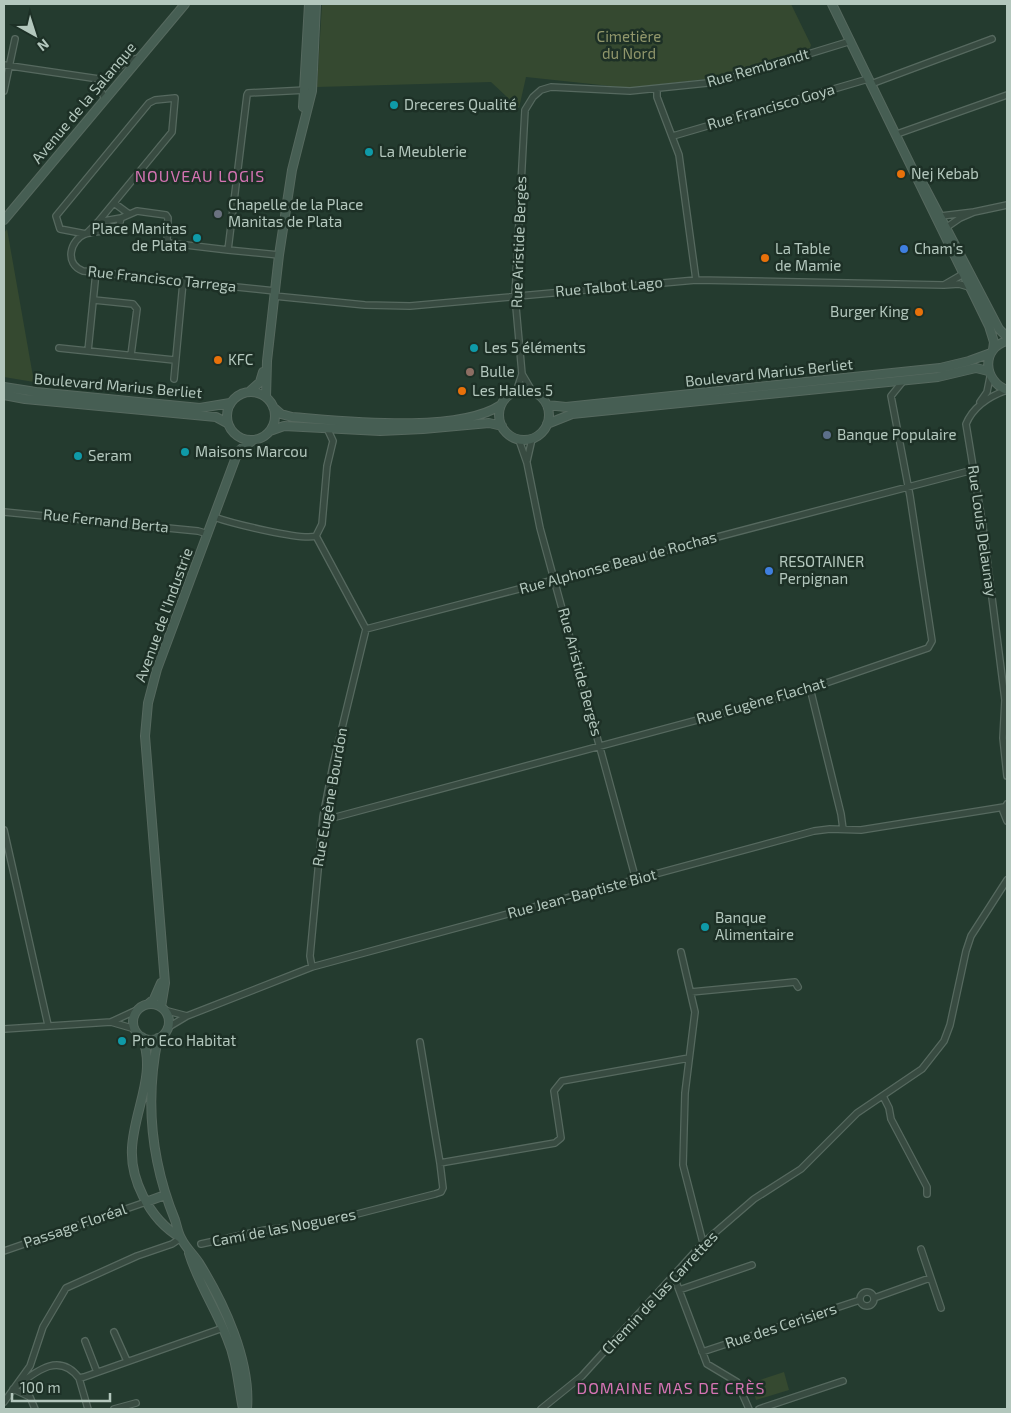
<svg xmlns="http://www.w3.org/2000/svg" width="1011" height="1413" font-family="'Exo 2',sans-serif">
<rect width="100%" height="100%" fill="#243b2f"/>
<path fill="#354930" d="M322 4H791L811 45 810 48 706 79 629 88 526 77 519 108 491 82 317 87Z
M7 229 34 382 4 377V233Z
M784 1372 789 1390 756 1400 751 1383Z"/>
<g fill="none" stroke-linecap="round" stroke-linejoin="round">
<defs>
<path id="street" d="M4 65 99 79 106 78 126 61 140 58
M99 79V87L105 99
M871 84 992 39
M657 90V97L679 155 696 280
M4 91 15 39
M175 98 172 132 98 222 86 234 60 229 56 216 149 103 155 100Z
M897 134 1007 95
M673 136 868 79
M114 203 129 214
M974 212 960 218 947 227 941 220V216Z
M974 212 1007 205
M98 222 121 218
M228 250 279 255
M966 276 963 274 944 285 959 284 969 287
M275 291 83 271C64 264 70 240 85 234 95 231 108 231 118 230L121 218 137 211 166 215 168 218 167 240 169 243 228 250 247 95 248 93 306 90
M274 296 365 305 410 306 696 280 944 285
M94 300 133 304 137 309 131 355
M59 348 174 360
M88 351 96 272
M522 374 532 391
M174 379 183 282
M1007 390C990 396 973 407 966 424L983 527 1005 700 1003 738 1007 776
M516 392 522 374 515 296 525 110 533 97 541 90 551 87 630 91 717 82 851 41
M980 402 987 392 990 377
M519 440 527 463 540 528 636 880
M527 461 532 439
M4 512 198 531 208 534
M214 517C231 523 302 541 316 536L322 524 327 466 333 441 327 428
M316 536 366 629 973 470
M810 688 841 814 843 829
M1007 804 1003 811 1007 821
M323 817H336L794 694 928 648 932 641 910 496 891 396 904 380
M4 830 48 1025
M681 952 695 1012 685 1093 683 1165 703 1243
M312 967 310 956 323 817 333 765 366 629
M691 992 795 982 798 987
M164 1010 187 1016 167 1028
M187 1016 312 967 814 831 830 829 861 830 1004 807
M4 1029 111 1022
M135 1029 111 1022 137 1010
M420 1042 440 1163
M883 1096 889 1108 891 1119 927 1187V1194
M201 1244 265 1230 322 1223 435 1194 441 1192 443 1188 440 1163 555 1143 561 1138 554 1091 562 1081 689 1058
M921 1249 941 1308
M4 1251 146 1202
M673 1274 707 1364 737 1382 749 1409
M679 1290 752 1265
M860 1299a7 7 0 1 1 14 0a7 7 0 1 1-14 0Z
M874 1298 930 1278
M114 1332 127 1361
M85 1341 97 1372
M702 1352 860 1300
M79 1378 88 1409
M4 1402 30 1366 43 1327 66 1288 137 1256 172 1244 181 1238
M35 1409 30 1397 13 1389C33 1374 58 1350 79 1378L84 1377 223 1328
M114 1409 136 1403
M541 1409 582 1376 703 1243 754 1199 801 1169 857 1113 922 1069 944 1041 950 1025 966 951 971 936 1007 880
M759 1409 843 1381"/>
<path id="secondary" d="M832 4 989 326 994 342 993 350
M303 107 309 4
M922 182 999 329 1007 337
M4 220 185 4
M1007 341C981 348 983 381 1007 390
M4 387 36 392 200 408 230 403
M499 415a25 25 0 1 1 50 0a25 25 0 1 1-50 0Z
M227 416a24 24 0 1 1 48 0a24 24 0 1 1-48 0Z
M249 392 260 382 263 372
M4 395 25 399 216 417 227 423
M266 397 267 361 279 255 292 170 312 91 316 4
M547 405 566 407 940 368 969 361 991 353
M273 407 281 414 292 417C345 421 457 434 501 405
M547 424 572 414 938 377 976 368 988 371
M270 431 284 426 380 431 423 429 489 423 502 426
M148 1004 154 999 161 983
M133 1022a18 18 0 1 1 36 0a18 18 0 1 1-36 0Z
M161 1007 165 983 145 736 148 703 157 669 236 457 241 449 252 441
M142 1037C157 1074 134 1110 132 1148 131 1165 136 1182 143 1196 152 1214 164 1228 181 1238
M158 1038C145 1100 151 1161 175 1220 177 1226 178 1233 181 1238 185 1247 194 1255 199 1263 224 1303 251 1361 247 1409
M146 1202 165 1195
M189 1253C198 1283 216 1309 227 1338 237 1361 238 1385 243 1409"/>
</defs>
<use href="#street" stroke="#56695f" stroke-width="8"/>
<use href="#secondary" stroke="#56695f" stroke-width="10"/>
<use href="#street" stroke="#384b41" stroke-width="5.5"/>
<use href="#secondary" stroke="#465e53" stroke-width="8"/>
</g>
<g fill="#0f9aa8" stroke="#1d3026" stroke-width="2">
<circle cx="394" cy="105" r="5"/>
<circle cx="369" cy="152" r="5"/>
<circle cx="197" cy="238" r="5"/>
<circle cx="474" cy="348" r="5"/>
<circle cx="185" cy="452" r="5"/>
<circle cx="78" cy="456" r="5"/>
<circle cx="705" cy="927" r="5"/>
<circle cx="122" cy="1041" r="5"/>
</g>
<g fill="#e8710a" stroke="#1d3026" stroke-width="2">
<circle cx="901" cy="174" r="5"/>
<circle cx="765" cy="258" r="5"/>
<circle cx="919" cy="312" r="5"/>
<circle cx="218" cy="360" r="5"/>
<circle cx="462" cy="391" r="5"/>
</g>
<circle fill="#6b7280" stroke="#1d3026" stroke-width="2" cx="218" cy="214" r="5"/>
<g fill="#3f7fe0" stroke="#1d3026" stroke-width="2">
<circle cx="904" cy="249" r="5"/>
<circle cx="769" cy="571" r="5"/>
</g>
<circle fill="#8d6e63" stroke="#1d3026" stroke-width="2" cx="470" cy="372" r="5"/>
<circle fill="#5c6f8a" stroke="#1d3026" stroke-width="2" cx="827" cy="435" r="5"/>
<g text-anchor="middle" stroke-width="5" stroke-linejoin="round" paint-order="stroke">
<g font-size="15" fill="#91976b" stroke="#1d3026">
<text x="629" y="42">Cimetière<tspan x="629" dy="17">du Nord</tspan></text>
</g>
<g font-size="15" fill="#b3c7bd" stroke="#1d3026">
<text transform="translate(758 68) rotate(-16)" y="5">Rue Rembrandt</text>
<text transform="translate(84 103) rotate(-50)" y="5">Avenue de la Salanque</text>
<text transform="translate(771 107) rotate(-16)" y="5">Rue Francisco Goya</text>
<text transform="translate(519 242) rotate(-88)" y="5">Rue Aristide Bergès</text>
<text transform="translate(162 279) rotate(6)" y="5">Rue Francisco Tarrega</text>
<text transform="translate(609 287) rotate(-5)" y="5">Rue Talbot Lago</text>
<text transform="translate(769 373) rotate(-6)" y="5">Boulevard Marius Berliet</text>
<text transform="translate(118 386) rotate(5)" y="5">Boulevard Marius Berliet</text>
<text transform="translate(106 521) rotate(6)" y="5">Rue Fernand Berta</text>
<text transform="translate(982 531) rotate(82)" y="5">Rue Louis Delaunay</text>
<text transform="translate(618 563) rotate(-15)" y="5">Rue Alphonse Beau de Rochas</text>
<text transform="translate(164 615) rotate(-70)" y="5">Avenue de l'Industrie</text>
<text transform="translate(580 672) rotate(75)" y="5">Rue Aristide Bergès</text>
<text transform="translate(761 701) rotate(-16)" y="5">Rue Eugène Flachat</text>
<text transform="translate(330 797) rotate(-80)" y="5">Rue Eugène Bourdon</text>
<text transform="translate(582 894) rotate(-15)" y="5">Rue Jean-Baptiste Biot</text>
<text transform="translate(75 1226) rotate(-19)" y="5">Passage Floréal</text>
<text transform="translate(284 1228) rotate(-11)" y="5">Camí de las Nogueres</text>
<text transform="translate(660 1293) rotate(-47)" y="5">Chemin de las Carrettes</text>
<text transform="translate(781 1326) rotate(-18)" y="5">Rue des Cerisiers</text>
</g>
<g font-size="15" fill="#b3c7bd" stroke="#1d3026" text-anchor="start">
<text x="404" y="110">Dreceres Qualité</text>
<text x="379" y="157">La Meublerie</text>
<text x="911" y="179">Nej Kebab</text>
<text x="228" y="210">Chapelle de la Place<tspan x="228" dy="17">Manitas de Plata</tspan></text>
<text x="187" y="234" text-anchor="end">Place Manitas<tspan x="187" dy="17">de Plata</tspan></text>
<text x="775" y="254">La Table<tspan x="775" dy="17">de Mamie</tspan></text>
<text x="914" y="254">Cham's</text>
<text x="909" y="317" text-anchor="end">Burger King</text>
<text x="484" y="353">Les 5 éléments</text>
<text x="228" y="365">KFC</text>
<text x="480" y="377">Bulle</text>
<text x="472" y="396">Les Halles 5</text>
<text x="837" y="440">Banque Populaire</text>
<text x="195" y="457">Maisons Marcou</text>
<text x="88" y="461">Seram</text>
<text x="779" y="567">RESOTAINER<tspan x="779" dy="17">Perpignan</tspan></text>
<text x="715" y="923">Banque<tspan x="715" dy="17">Alimentaire</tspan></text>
<text x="132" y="1046">Pro Eco Habitat</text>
</g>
<g font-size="16" letter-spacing="1" fill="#d574b4" stroke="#1d3026">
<text x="200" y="182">NOUVEAU LOGIS</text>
<text x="671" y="1394">DOMAINE MAS DE CRÈS</text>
</g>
</g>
<rect width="1011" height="1413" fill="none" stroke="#b3c7bd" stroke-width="10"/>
<g transform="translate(35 35) rotate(141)" stroke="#1d3026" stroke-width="4" paint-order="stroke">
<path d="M0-4L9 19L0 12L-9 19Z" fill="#b3c7bd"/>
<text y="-8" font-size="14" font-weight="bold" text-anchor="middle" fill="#b3c7bd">N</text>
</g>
<path d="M12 1393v8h98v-8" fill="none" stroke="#b3c7bd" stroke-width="2.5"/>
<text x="20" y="1393" font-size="15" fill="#b3c7bd" stroke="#1d3026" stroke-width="4" paint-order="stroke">100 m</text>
</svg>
